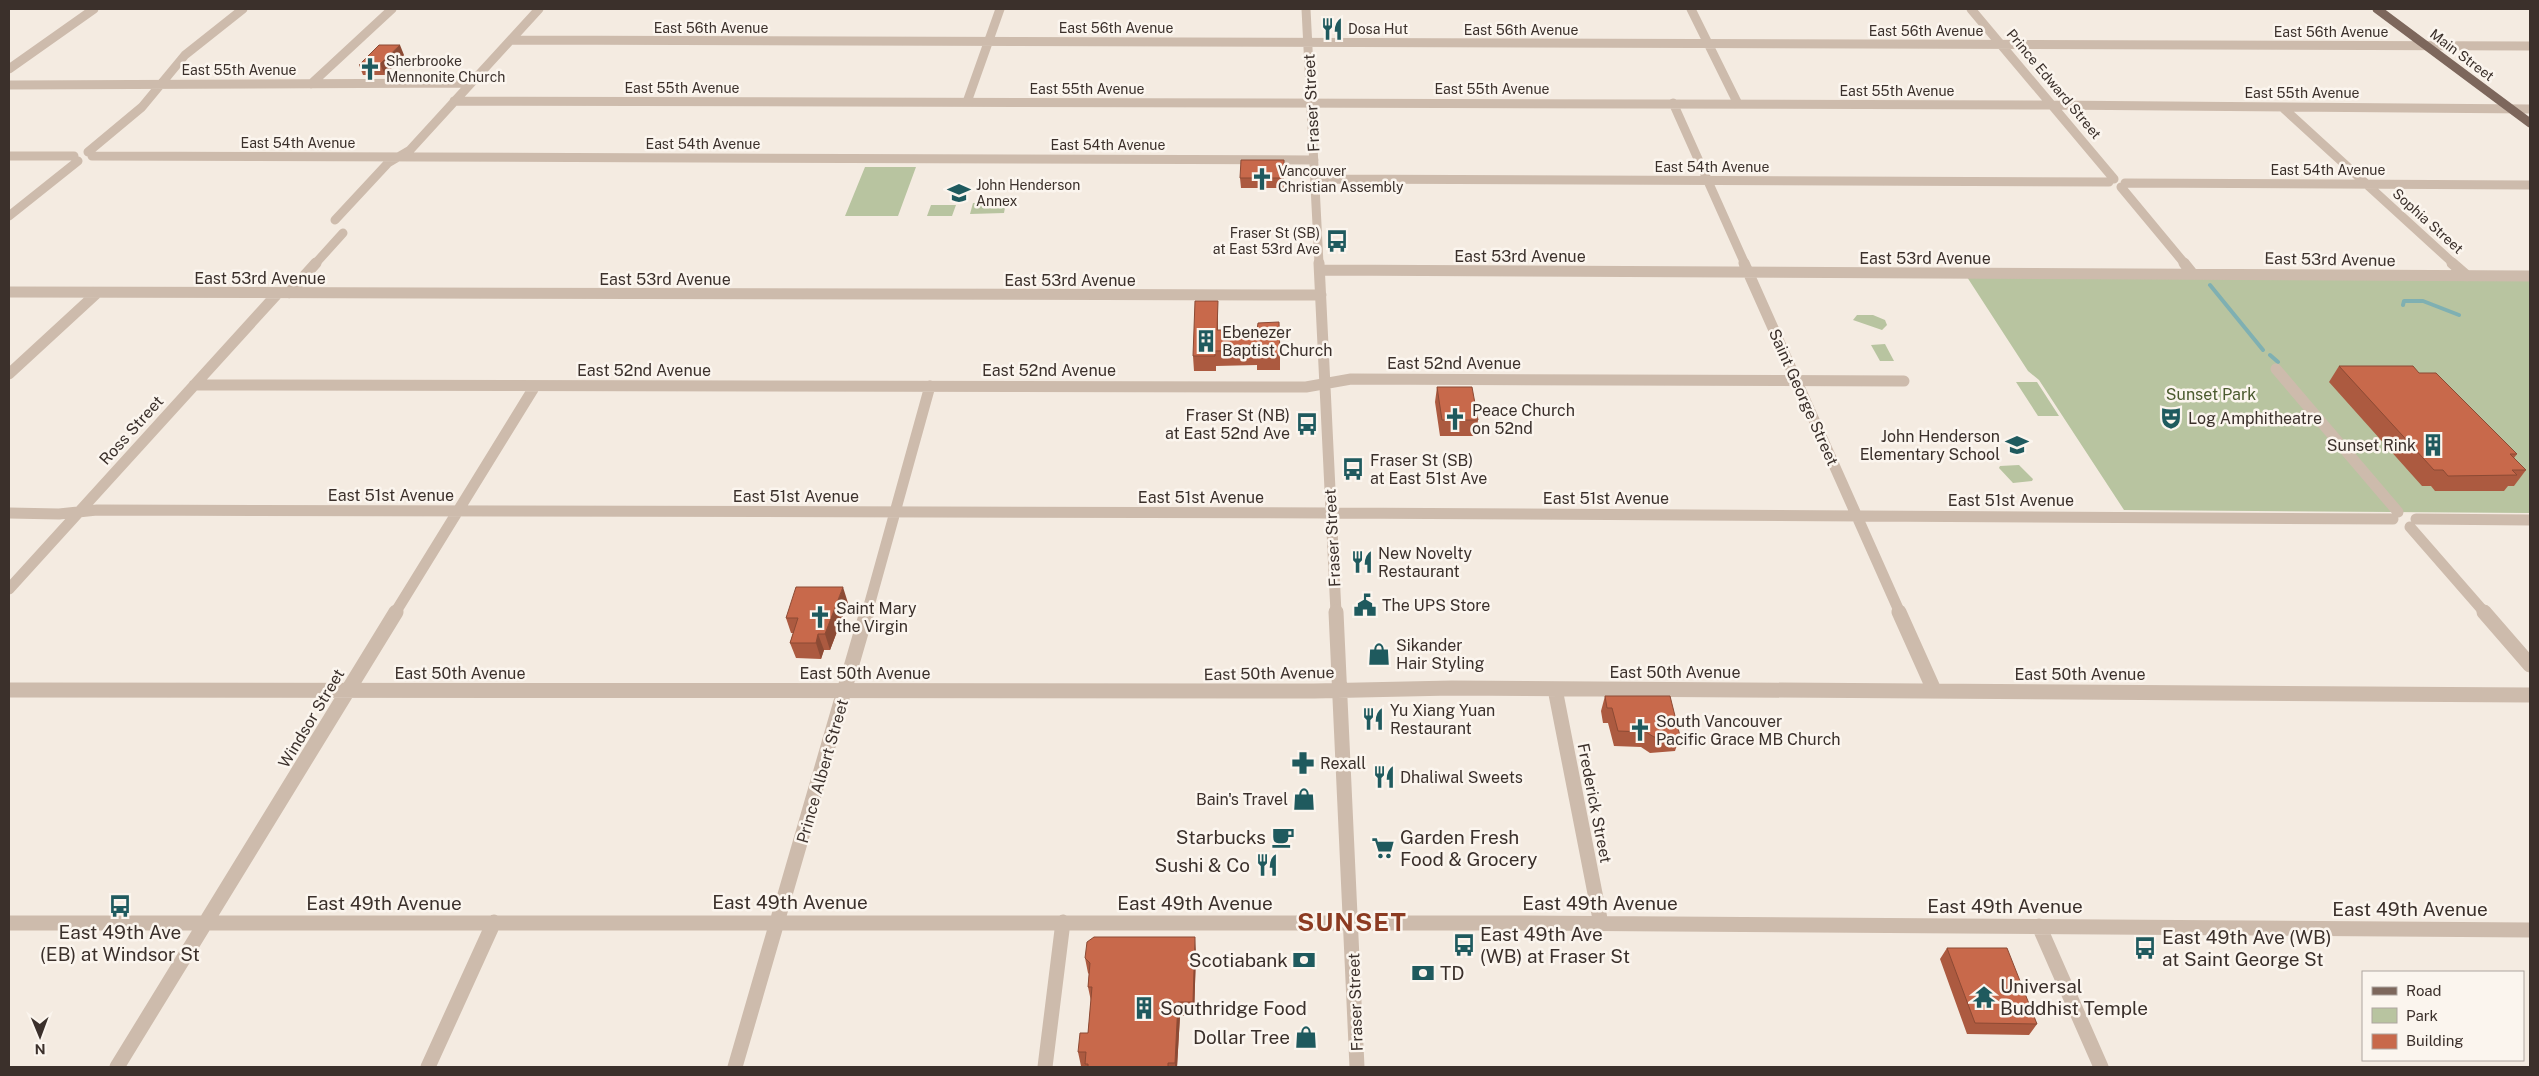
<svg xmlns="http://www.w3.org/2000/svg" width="2539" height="1076" font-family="'Public Sans',sans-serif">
<rect width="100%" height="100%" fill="#f4ebe1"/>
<path fill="#b8c4a0" d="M865 167H916L898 216H845Z
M1006 202 1004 213 970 214 973 203Z
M931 205H956L952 216H927Z
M1967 277 2530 281V513L2124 510 2039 380 2028 371Z
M1857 315H1873L1885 320 1887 325 1882 330 1853 320Z
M1885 344 1894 361H1880L1871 345Z
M2016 382H2037L2059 416H2038Z
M2019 465 2033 479 2032 481 2013 483 1999 468 2000 466Z"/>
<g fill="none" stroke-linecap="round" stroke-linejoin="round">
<path stroke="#7fb0b2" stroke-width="4" d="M2210 285 2263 350
M2403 305 2404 301H2423L2459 315
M2270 355 2278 362"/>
<path stroke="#cdbbac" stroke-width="9" d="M1306 9 1319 264
M1691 9 1738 104
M1971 9 2114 179
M511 40 2530 46
M9 69 94 9
M311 84 392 9
M9 85 470 83
M454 101 2050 105 2530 109
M967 102 1000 9
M1673 103 1745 264
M2282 107 2454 264
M88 152 142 107 185 55 243 9
M9 156H74
M92 156 1314 160
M1315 179 2109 182
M2125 183 2530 185
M2121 187 2185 264
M9 216 78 161
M335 220 388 163 410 150 539 9
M315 264 343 233"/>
<path stroke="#cdbbac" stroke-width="11" d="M1319 263 1336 613
M1744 263 1900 613
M2184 263 2192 273
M2452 263 2467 276
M1320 270 2530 276
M9 292 1321 295
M289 293 316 263
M2276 369 2398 512
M9 374 97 293
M194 385 1306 387 1351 379 1904 381
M9 513 59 514 97 510 1331 513 2393 519
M2416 519 2530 520
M2410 527 2485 613
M9 589 278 293
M395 613 535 386
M867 613 930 386"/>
<path stroke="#cdbbac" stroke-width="15" d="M1336 612 1357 1067
M1899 612 1934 690
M2484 612 2530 665
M1555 689 1601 924
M9 690 1314 691 1452 688 2530 695
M9 923H1521L2530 930
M2039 926 2101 1067
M117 1067 396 612
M428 1067 494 922
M735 1067C778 915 824 764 867 612
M1045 1067 1063 922"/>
<path stroke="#7d675c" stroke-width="9" d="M2377 9 2530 123"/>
</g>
<path fill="#ac5a40" d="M404 55 385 75H363L359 65Z
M1284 160V188H1241L1240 178Z
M1218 315V330L1280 355V370H1257V365L1216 366V371H1194L1193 356Z
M2339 366 2419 373 2517 454 2514 458 2526 470 2514 486H2508L2504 491H2435L2431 486H2422L2329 382Z
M1437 387 1478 420 1476 436H1440L1435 402Z
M848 603 830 650H824L821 659 796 658 790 643 793 633H791L786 618Z
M1605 696 1680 736 1675 751 1650 753 1641 747 1614 746 1608 723H1603L1601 711Z
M1947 948 2037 1024 2029 1035 1967 1034 1940 959Z
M1196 952 1194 1016H1180L1177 1067H1085V1066H1081L1078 1052 1088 1033 1091 1001 1088 987 1089 974 1088 973 1085 958Z"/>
<path fill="#8c4a34" d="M400 45 404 55 385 75 380 64Z
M1218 301V345L1217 330Z
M843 587 848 603 830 650 825 634Z
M818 634 824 650 821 659 816 643Z
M1195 937 1196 952 1194 1016 1193 1002Z
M1178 1002 1180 1016 1177 1067H1175Z"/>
<path fill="#c8694b" stroke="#8c4a34" d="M379 45H400L380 64 359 65Z
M1241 160H1284V178H1240Z
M1195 301H1218L1217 330H1257L1258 323 1279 322 1280 355H1257V350L1215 351V356H1193Z
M2339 366H2413L2419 373H2436L2517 454H2510L2526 470H2512L2517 475 2448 476 2443 470H2434Z
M1437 387H1472L1478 420H1442Z
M796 587H843L825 634H818L816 643H790L798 618H786Z
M1605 696H1670L1680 736 1654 737 1646 732 1618 731 1612 708H1607Z
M1094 937H1195L1193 1002H1178L1175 1063H1168V1067H1088V1064H1085L1086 1052H1078L1080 1033H1088L1092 987H1088L1090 963 1085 958 1087 942Z
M1947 948H2007L2037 1024 1975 1023Z"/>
<defs>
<symbol id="restaurant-bare" viewBox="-9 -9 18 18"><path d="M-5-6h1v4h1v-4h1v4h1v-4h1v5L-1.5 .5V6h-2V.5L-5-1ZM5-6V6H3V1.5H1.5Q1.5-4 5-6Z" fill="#1f5a5e" stroke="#fbf5ee" stroke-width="2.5" paint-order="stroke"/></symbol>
<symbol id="church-bare" viewBox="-9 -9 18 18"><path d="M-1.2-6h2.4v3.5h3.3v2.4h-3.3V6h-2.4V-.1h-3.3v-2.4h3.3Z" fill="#1f5a5e" stroke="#fbf5ee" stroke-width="2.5" paint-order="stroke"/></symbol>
<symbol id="school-bare" viewBox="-9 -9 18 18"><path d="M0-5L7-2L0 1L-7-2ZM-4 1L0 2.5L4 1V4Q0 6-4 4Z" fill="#1f5a5e" stroke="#fbf5ee" stroke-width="2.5" paint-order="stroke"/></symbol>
<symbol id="bus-bare" viewBox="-9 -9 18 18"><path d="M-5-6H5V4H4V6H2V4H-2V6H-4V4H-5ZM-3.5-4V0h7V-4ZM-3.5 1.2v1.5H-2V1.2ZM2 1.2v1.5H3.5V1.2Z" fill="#1f5a5e" stroke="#fbf5ee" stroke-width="2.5" paint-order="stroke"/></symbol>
<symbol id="building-bare" viewBox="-9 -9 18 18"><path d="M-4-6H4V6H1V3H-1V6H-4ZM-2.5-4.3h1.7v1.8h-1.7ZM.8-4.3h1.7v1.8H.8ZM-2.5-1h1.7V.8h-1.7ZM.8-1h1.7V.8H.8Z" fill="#1f5a5e" stroke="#fbf5ee" stroke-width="2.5" paint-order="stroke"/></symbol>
<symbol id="theatre-bare" viewBox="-9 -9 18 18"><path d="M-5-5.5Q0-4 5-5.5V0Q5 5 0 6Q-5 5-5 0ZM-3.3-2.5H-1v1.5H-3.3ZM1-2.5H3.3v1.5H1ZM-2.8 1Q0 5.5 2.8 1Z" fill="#1f5a5e" stroke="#fbf5ee" stroke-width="2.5" paint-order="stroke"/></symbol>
<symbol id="civic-bare" viewBox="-9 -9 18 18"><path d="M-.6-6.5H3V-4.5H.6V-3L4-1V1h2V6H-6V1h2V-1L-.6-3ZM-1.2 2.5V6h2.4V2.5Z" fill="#1f5a5e" stroke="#fbf5ee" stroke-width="2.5" paint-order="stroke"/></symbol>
<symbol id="shop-bare" viewBox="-9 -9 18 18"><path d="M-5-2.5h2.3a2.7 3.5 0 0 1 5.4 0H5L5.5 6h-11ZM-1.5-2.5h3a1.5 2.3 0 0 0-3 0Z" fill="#1f5a5e" stroke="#fbf5ee" stroke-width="2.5" paint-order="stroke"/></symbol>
<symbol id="pharmacy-bare" viewBox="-9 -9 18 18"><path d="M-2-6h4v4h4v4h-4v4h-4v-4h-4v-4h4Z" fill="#1f5a5e" stroke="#fbf5ee" stroke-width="2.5" paint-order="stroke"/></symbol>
<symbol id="cafe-bare" viewBox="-9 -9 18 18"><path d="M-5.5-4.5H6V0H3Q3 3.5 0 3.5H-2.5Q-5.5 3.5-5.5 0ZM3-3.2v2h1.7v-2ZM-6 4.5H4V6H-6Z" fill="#1f5a5e" stroke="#fbf5ee" stroke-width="2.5" paint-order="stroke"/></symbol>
<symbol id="supermarket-bare" viewBox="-9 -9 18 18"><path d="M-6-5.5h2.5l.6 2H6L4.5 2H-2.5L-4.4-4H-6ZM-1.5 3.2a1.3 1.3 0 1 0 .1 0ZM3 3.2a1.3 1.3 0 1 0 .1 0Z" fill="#1f5a5e" stroke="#fbf5ee" stroke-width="2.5" paint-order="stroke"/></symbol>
<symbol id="bank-bare" viewBox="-9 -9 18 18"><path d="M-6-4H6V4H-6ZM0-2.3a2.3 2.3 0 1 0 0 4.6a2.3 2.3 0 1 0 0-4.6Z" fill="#1f5a5e" stroke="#fbf5ee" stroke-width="2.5" paint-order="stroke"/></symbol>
<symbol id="temple-bare" viewBox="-9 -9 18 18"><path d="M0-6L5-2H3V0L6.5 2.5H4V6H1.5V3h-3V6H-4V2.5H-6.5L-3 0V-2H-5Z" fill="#1f5a5e" stroke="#fbf5ee" stroke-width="2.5" paint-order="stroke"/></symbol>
</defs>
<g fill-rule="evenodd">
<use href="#restaurant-bare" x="1316" y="13" width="32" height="32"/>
<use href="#church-bare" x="354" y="53" width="32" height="32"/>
<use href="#church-bare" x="1246" y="163" width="32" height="32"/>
<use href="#school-bare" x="943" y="177" width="32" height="32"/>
<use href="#bus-bare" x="1321" y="225" width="32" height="32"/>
<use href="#building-bare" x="1190" y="325" width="32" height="32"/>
<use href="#theatre-bare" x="2155" y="402" width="32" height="32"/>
<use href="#church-bare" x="1439" y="403" width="32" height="32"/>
<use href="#bus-bare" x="1291" y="408" width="32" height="32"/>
<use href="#school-bare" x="2001" y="429" width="32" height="32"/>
<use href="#building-bare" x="2417" y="429" width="32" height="32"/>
<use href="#bus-bare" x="1337" y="453" width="32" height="32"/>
<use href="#restaurant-bare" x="1346" y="546" width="32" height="32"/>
<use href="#civic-bare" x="1349" y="589" width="32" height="32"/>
<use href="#church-bare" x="804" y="601" width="32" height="32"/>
<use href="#shop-bare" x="1363" y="638" width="32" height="32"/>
<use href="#restaurant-bare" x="1357" y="703" width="32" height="32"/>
<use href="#church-bare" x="1624" y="714" width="32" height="32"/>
<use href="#pharmacy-bare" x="1287" y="747" width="32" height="32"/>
<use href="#restaurant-bare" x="1368" y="761" width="32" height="32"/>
<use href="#shop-bare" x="1288" y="783" width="32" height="32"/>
<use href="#cafe-bare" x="1267" y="821" width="32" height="32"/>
<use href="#supermarket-bare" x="1367" y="832" width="32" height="32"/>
<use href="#restaurant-bare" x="1251" y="849" width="32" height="32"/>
<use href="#bus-bare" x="104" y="890" width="32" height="32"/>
<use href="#bus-bare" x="1448" y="929" width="32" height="32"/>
<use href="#bus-bare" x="2129" y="932" width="32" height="32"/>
<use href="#bank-bare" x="1288" y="944" width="32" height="32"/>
<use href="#bank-bare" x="1407" y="957" width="32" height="32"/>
<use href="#temple-bare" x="1968" y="981" width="32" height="32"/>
<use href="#building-bare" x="1128" y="992" width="32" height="32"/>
<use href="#shop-bare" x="1290" y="1021" width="32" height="32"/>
</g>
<g text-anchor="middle" stroke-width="5" stroke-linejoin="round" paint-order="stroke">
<g font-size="14" fill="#3b302b" stroke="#fbf5ee">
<text x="711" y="33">East 56th Avenue</text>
<text x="1116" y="33">East 56th Avenue</text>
<text x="1521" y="35">East 56th Avenue</text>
<text x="1926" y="36">East 56th Avenue</text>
<text x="2331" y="37">East 56th Avenue</text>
<text transform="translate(2462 55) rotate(37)" y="5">Main Street</text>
<text x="239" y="75">East 55th Avenue</text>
<text transform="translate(2054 84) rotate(50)" y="5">Prince Edward Street</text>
<text x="682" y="93">East 55th Avenue</text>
<text x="1087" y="94">East 55th Avenue</text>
<text x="1492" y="94">East 55th Avenue</text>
<text x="1897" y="96">East 55th Avenue</text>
<text x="2302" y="98">East 55th Avenue</text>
<text x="298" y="148">East 54th Avenue</text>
<text x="703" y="149">East 54th Avenue</text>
<text x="1108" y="150">East 54th Avenue</text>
<text x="1712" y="172">East 54th Avenue</text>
<text x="2328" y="175">East 54th Avenue</text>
<text transform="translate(2428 221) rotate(42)" y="5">Sophia Street</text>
</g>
<g font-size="14" fill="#3b302b" stroke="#fbf5ee" text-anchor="start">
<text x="1348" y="34">Dosa Hut</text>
<text x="386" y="66">Sherbrooke<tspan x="386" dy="16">Mennonite Church</tspan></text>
<text x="1278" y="176">Vancouver<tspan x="1278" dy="16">Christian Assembly</tspan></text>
<text x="976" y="190">John Henderson<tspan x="976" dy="16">Annex</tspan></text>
<text x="1320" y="238" text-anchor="end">Fraser St (SB)<tspan x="1320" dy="16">at East 53rd Ave</tspan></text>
</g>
<g font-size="16" fill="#3b302b" stroke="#fbf5ee">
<text transform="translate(1311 103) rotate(-93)" y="6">Fraser Street</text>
<text x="1520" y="262">East 53rd Avenue</text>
<text x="1925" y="264">East 53rd Avenue</text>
<text transform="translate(2330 259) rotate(1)" y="6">East 53rd Avenue</text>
<text x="260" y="284">East 53rd Avenue</text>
<text x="665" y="285">East 53rd Avenue</text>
<text x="1070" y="286">East 53rd Avenue</text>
<text x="1454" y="369">East 52nd Avenue</text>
<text x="644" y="376">East 52nd Avenue</text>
<text x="1049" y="376">East 52nd Avenue</text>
<text transform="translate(1804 397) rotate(66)" y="6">Saint George Street</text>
<text transform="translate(131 430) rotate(-48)" y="6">Ross Street</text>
<text x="391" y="501">East 51st Avenue</text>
<text x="796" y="502">East 51st Avenue</text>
<text x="1201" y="503">East 51st Avenue</text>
<text x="1606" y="504">East 51st Avenue</text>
<text x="2011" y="506">East 51st Avenue</text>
<text transform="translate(1332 538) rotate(-93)" y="6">Fraser Street</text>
<text x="1675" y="678">East 50th Avenue</text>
<text x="460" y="679">East 50th Avenue</text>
<text x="865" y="679">East 50th Avenue</text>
<text transform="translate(1269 673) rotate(-1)" y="6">East 50th Avenue</text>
<text x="2080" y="680">East 50th Avenue</text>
<text transform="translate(311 718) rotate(-59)" y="6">Windsor Street</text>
<text transform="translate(822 771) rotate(-74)" y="6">Prince Albert Street</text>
<text transform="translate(1595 803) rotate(79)" y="6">Frederick Street</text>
<text transform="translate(1355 1002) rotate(-92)" y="6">Fraser Street</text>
</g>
<g font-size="16" fill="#3b302b" stroke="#fbf5ee" text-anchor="start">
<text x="1222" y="338">Ebenezer<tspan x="1222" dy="18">Baptist Church</tspan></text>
<text x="1472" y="416">Peace Church<tspan x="1472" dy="18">on 52nd</tspan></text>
<text x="1290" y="421" text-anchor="end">Fraser St (NB)<tspan x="1290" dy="18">at East 52nd Ave</tspan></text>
<text x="2188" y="424">Log Amphitheatre</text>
<text x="2000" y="442" text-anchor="end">John Henderson<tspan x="2000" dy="18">Elementary School</tspan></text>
<text x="2416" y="451" text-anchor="end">Sunset Rink</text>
<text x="1370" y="466">Fraser St (SB)<tspan x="1370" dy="18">at East 51st Ave</tspan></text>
<text x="1378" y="559">New Novelty<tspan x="1378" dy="18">Restaurant</tspan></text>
<text x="1382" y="611">The UPS Store</text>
<text x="836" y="614">Saint Mary<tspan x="836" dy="18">the Virgin</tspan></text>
<text x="1396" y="651">Sikander<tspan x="1396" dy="18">Hair Styling</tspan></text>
<text x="1390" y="716">Yu Xiang Yuan<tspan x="1390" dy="18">Restaurant</tspan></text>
<text x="1656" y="727">South Vancouver<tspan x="1656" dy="18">Pacific Grace MB Church</tspan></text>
<text x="1320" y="769">Rexall</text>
<text x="1400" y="783">Dhaliwal Sweets</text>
<text x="1288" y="805" text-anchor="end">Bain's Travel</text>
</g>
<g font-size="16" fill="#4a5a2e" stroke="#fbf5ee">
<text x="2211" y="400">Sunset Park</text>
</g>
<g font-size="19" fill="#3b302b" stroke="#fbf5ee" text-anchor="start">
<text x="1266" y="844" text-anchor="end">Starbucks</text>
<text x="1400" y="844">Garden Fresh<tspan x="1400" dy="22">Food &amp; Grocery</tspan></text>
<text x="1250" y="872" text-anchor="end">Sushi &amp; Co</text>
<text x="120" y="939" text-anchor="middle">East 49th Ave<tspan x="120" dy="22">(EB) at Windsor St</tspan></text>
<text x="1480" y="941">East 49th Ave<tspan x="1480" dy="22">(WB) at Fraser St</tspan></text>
<text x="2162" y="944">East 49th Ave (WB)<tspan x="2162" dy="22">at Saint George St</tspan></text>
<text x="1288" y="967" text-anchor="end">Scotiabank</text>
<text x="1440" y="980">TD</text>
<text x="2000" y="993">Universal<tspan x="2000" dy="22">Buddhist Temple</tspan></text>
<text x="1160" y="1015">Southridge Food</text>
<text x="1290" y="1044" text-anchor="end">Dollar Tree</text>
</g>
<g font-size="19" fill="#3b302b" stroke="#fbf5ee">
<text x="790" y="909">East 49th Avenue</text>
<text x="384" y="910">East 49th Avenue</text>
<text x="1195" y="910">East 49th Avenue</text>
<text x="1600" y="910">East 49th Avenue</text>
<text x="2005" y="913">East 49th Avenue</text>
<text x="2410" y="916">East 49th Avenue</text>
</g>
<g font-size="25" font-weight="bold" letter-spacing="1" fill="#8c3b22" stroke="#fbf5ee">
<text x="1352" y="931">SUNSET</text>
</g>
</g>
<rect width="2539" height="1076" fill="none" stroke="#3b302b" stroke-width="20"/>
<rect x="2362" y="971" width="162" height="90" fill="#fbf5ee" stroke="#aea6a0"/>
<rect x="2372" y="987" width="25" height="8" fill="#7d675c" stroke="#aea6a0"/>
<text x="2406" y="996" font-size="15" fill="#3b302b">Road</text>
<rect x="2372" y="1008" width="25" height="15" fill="#b8c4a0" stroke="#aea6a0"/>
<text x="2406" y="1021" font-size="15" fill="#3b302b">Park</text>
<rect x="2372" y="1034" width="25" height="15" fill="#c8694b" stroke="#aea6a0"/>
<text x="2406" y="1046" font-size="15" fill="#3b302b">Building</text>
<g transform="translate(40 1036) rotate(179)" stroke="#fbf5ee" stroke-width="4" paint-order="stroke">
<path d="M0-4L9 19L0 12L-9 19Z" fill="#3b302b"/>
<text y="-8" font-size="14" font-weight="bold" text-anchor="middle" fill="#3b302b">N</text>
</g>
</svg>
